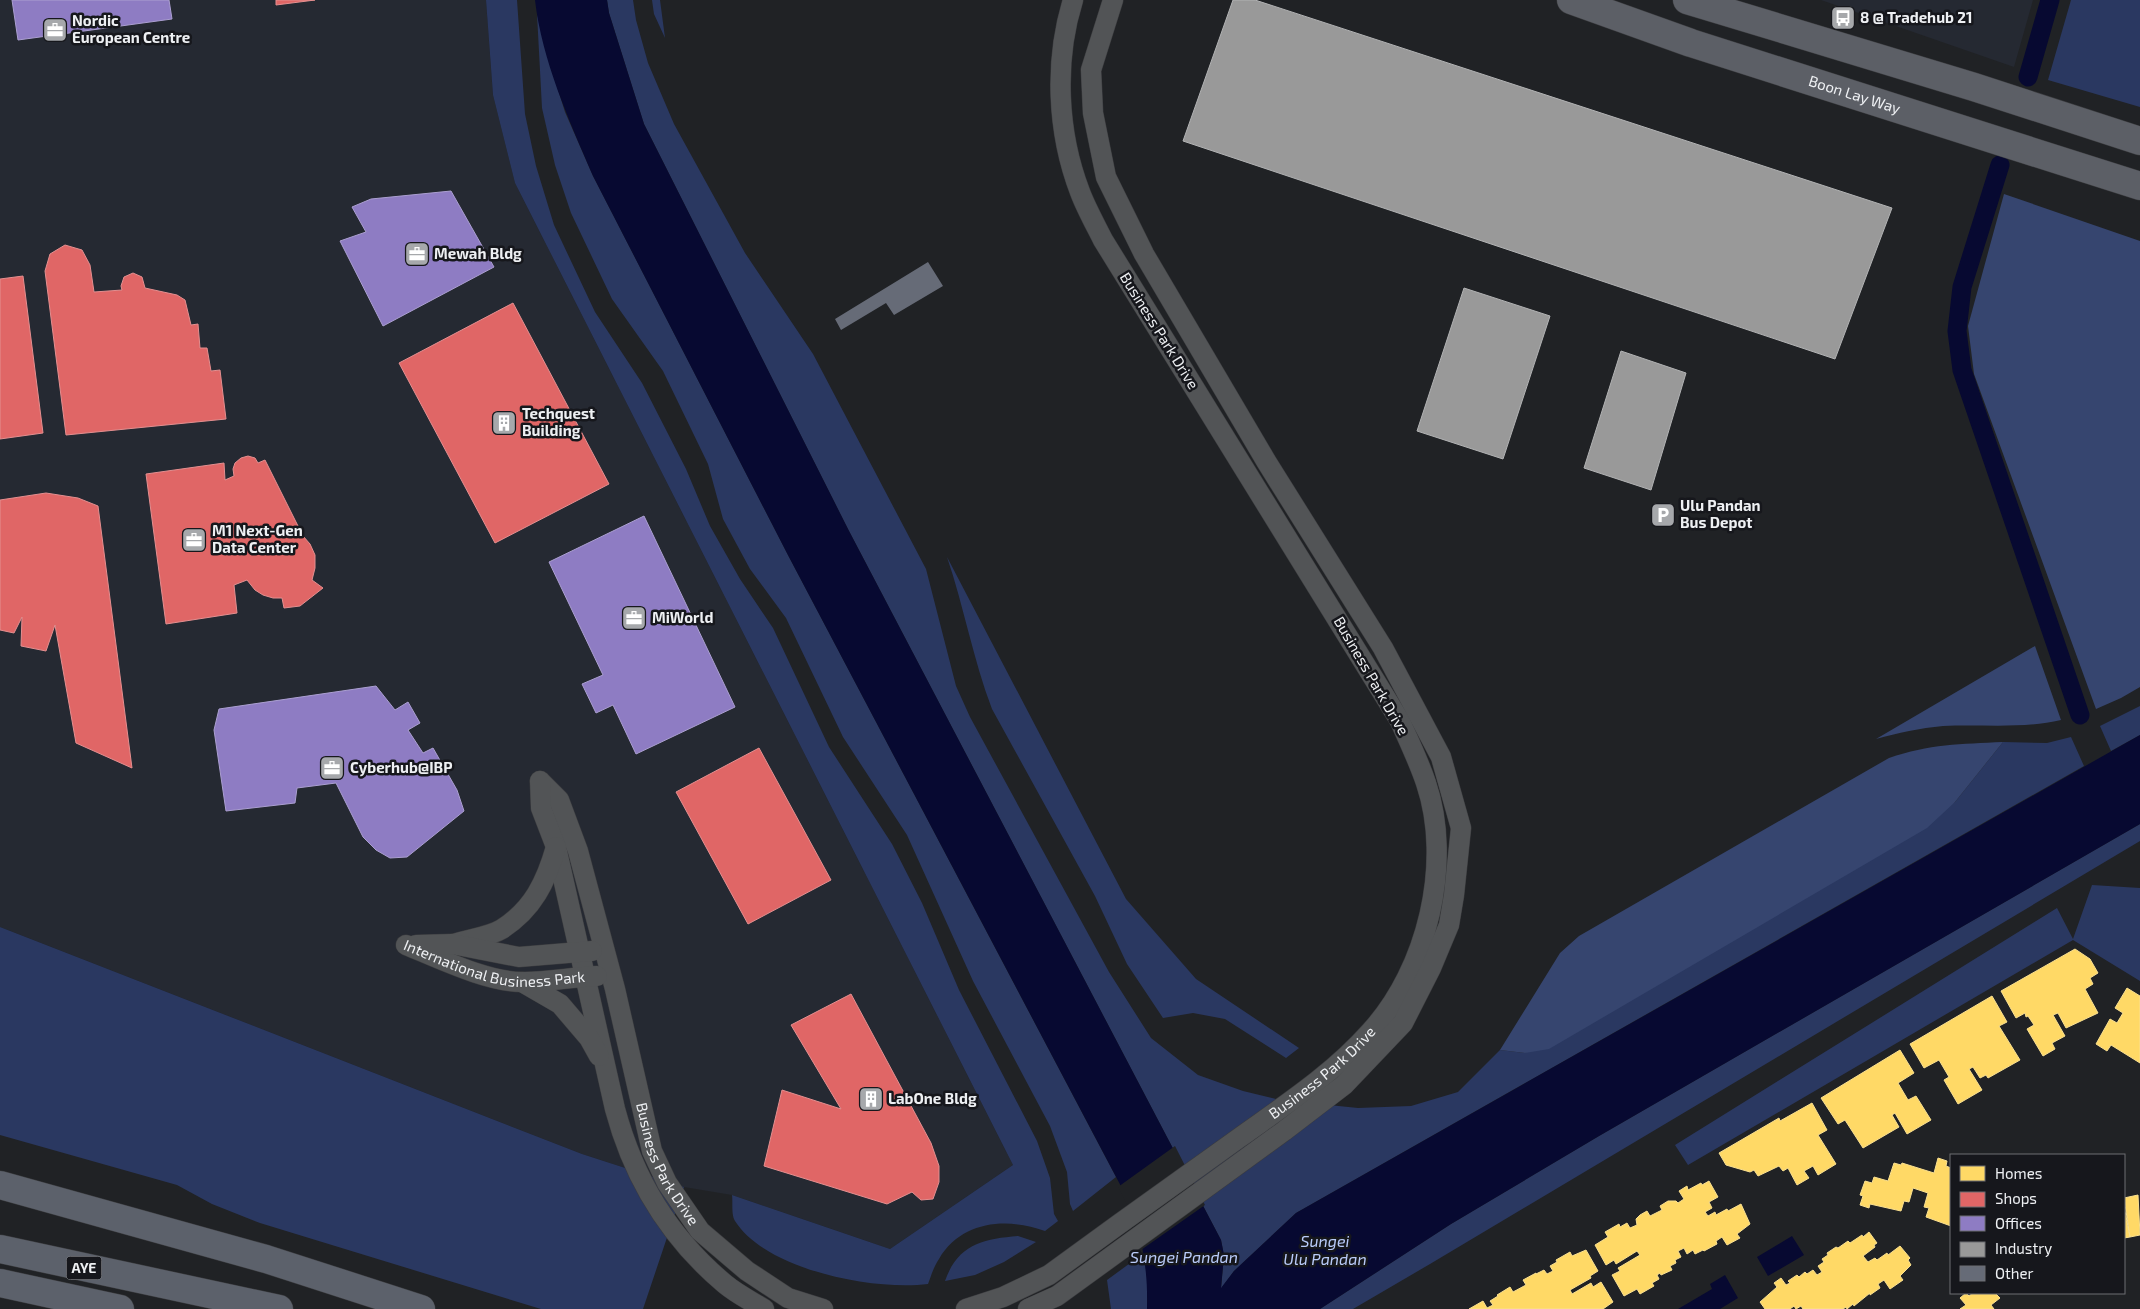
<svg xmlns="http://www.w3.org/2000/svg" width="2140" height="1309" font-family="'Exo 2',sans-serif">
<rect width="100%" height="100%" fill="#202225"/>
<path fill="#252932" d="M0 0H486L493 95 515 183 1013 1165 890 1249 732 1195 684 1187 582 1154 0 927Z
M1821 0H2033L2014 67Z"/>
<path fill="#2a3861" d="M486 0H517L525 114 536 166 554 225 595 312 642 383 686 469 710 526 740 579 773 628 829 747 892 844 922 903 959 990 1037 1141 1050 1178 1054 1214 1058 1221 1045 1231C1007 1217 961 1221 939 1259 934 1266 931 1276 928 1284 874 1291 766 1270 735 1221 731 1215 733 1202 732 1195L890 1249 1013 1165 515 183 493 95Z
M607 0H633L636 20 648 63 674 124 745 253 813 354 926 569 956 686 970 717 1109 972 1151 1038 1198 1075 1243 1091 1280 1100 1358 1108 1411 1106 1458 1092 1500 1050 1525 1053 1955 802 2003 742 2047 743 2071 737 2084 766 1296 1213 1234 1271 1221 1289 1224 1255 1221 1240 849 531 644 124 609 13Z
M652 0H660L665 38 654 14Z
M2071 0H2140V107L2048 80Z
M537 14 549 61 565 112 593 176 789 557 1116 1177 1073 1211 1070 1204 1067 1172 1050 1126 973 981 907 835 843 737 786 618 750 569 723 519 708 464 663 371 612 299 571 213 555 165 542 108Z
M947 557 1126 899 1196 979 1299 1048 1286 1058 1225 1019 1193 1013 1163 1018 1127 964 1095 896 992 709C973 659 964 607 947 557Z
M2140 706V735L2111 751 2100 726Z
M2140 824V841L1430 1264 1353 1309H1320L1451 1224 1599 1136Z
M2092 885 2140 888V981L2073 940 1688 1165 1675 1145 2057 908 2073 939Z
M0 927 582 1154 684 1187 643 1309H541L260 1223 212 1204 177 1185 0 1135Z
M1018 1236 1036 1242 1004 1262 975 1275 945 1281C958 1244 983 1239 1018 1236Z
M1144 1253 1147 1278V1309H1111L1107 1280Z"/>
<path fill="#36456f" d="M2004 194 2140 241V687L2121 698 2096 709 1974 374 1968 326Z
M2035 646 2061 720C2023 729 1982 724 1943 726 1920 728 1898 733 1876 739Z
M2003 742 1955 802 1927 828 1549 1049 1525 1053 1500 1050 1560 953 1579 936 1889 758C1929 744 1961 744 2003 742Z"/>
<path fill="#070931" d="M535 0H607L609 13 644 124 849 531 1221 1240 1224 1255 1221 1288 1234 1271 1296 1213 2140 735V824L1599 1136 1451 1224 1320 1309H1147C1148 1271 1143 1246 1133 1209L789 557 593 176C569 120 542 61 535 0Z
M1792 1236 1804 1255 1768 1276 1757 1257Z
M1725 1275 1738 1298 1720 1309H1678L1712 1289 1710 1284Z"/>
<path fill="#202225" d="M1175 1146 1205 1205 1141 1250 1130 1210 1118 1187Z"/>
<path fill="#ffd966" stroke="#fae090" d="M2075 949 2090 959 2098 973 2090 978 2093 984 2085 989 2098 1013 2066 1028 2058 1013 2053 1015 2065 1036 2052 1043 2055 1049 2043 1056 2027 1029 2034 1025 2028 1016 2026 1017 2025 1013 2016 1018 2001 991Z
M2127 988 2140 996V1063L2111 1045 2107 1051 2096 1044 2110 1019 2117 1023 2123 1013 2115 1008Z
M1992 996 2007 1022 1999 1026 2020 1060 1988 1078 1986 1075 1980 1078 1973 1067 1969 1069 1982 1090 1958 1104 1944 1080 1949 1077 1939 1060 1924 1068 1910 1044Z
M1900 1050 1914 1073 1898 1083 1908 1100 1916 1096 1931 1120 1907 1134 1895 1113 1892 1115 1899 1127 1863 1148 1845 1120 1838 1124 1821 1098Z
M1812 1103 1827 1130 1818 1135 1836 1164 1818 1175 1813 1166 1804 1171 1809 1178 1797 1185 1788 1168 1783 1171 1779 1166 1758 1176 1754 1170 1750 1172 1726 1165 1719 1153 1779 1118 1780 1121Z
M1938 1158 1947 1161 1946 1166 1951 1168V1226L1926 1217 1929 1208 1924 1207 1928 1193 1913 1188 1909 1202 1904 1201 1901 1211 1870 1204 1869 1208 1860 1205 1863 1196 1860 1195 1865 1181 1872 1183 1874 1177 1888 1181 1894 1163 1901 1165 1902 1163 1934 1173Z
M1709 1181 1718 1197 1709 1202 1712 1208 1705 1212 1708 1216 1715 1212 1716 1215 1727 1209 1728 1211 1741 1204 1750 1224 1737 1234 1740 1238 1727 1245 1722 1237 1716 1241 1717 1244 1704 1251 1703 1250 1695 1254 1693 1250 1687 1254 1684 1248 1678 1251 1681 1257 1675 1260 1676 1263 1670 1266 1672 1270 1661 1275 1660 1273 1657 1275 1659 1279 1652 1283 1654 1286 1640 1294 1637 1289 1624 1296 1612 1275 1620 1271 1618 1268 1640 1255 1637 1251 1616 1264 1614 1260 1606 1265 1595 1245 1608 1237 1605 1232 1619 1224 1620 1227 1627 1223 1630 1228 1637 1225 1636 1219 1640 1215 1647 1211 1650 1216 1662 1210 1660 1206 1668 1201H1676L1678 1203 1684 1199 1679 1191 1687 1186 1688 1190 1701 1183 1702 1185Z
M2138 1195 2140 1235 2130 1237 2124 1198Z
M2124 1206 2130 1237 2124 1238Z
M1869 1232 1877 1243 1874 1245 1875 1247 1863 1256 1868 1262 1875 1258 1877 1260 1887 1253 1888 1255 1900 1246 1910 1258 1908 1260 1911 1265 1900 1276 1903 1280 1890 1289 1884 1280 1878 1284 1880 1288 1870 1295V1293L1854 1306 1853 1304 1847 1309 1846 1307 1843 1309H1803L1801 1306 1796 1309 1794 1306 1790 1309H1765L1760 1302 1777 1287 1774 1283 1781 1278 1786 1285 1790 1283 1788 1281 1797 1275 1799 1277 1805 1272 1807 1274 1813 1270 1817 1275 1822 1272 1818 1266 1824 1262 1822 1259 1828 1255 1827 1253 1836 1247 1838 1248 1848 1241 1850 1243 1862 1235 1863 1237Z
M1586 1250 1598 1271 1590 1276 1591 1278 1570 1290 1572 1294 1591 1283 1593 1287 1601 1282 1613 1302 1603 1309H1469L1483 1301 1487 1308 1493 1305 1490 1301 1498 1296 1497 1295 1510 1287 1513 1292 1526 1285 1523 1280 1536 1273V1274L1544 1270 1547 1274 1553 1271 1550 1266 1557 1262 1556 1260 1570 1252 1572 1256Z
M1966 1293 1969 1296 1973 1293H1995L2000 1298 1991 1305 1994 1309H1960L1966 1305 1960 1298Z"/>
<path fill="#e06666" stroke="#e48f90" d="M276 0H315L276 5Z
M65 245 82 250 90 265 94 292 122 290 121 286 124 277 133 273 142 277 145 288 177 295 185 300 191 325 198 324 200 348H207L211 371 220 370 226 419 66 435 45 271 50 254Z
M23 276 43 433 0 439V279Z
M513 303 609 484 495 543 399 363Z
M248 456 255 458 258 463 265 460 303 536 310 544 315 555V568L312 580 323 588 300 606 284 608 282 598H273L263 595 255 590 247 580 234 585 237 613 166 624 146 474 224 463 225 480 234 476 233 469 235 463 241 458Z
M46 493 78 498 98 506 132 768 76 743 55 625 46 651 21 646 22 617 14 633 0 630V500Z
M759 748 831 880 748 924 676 792Z
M851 994 931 1143 939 1166V1182L933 1199 921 1200 912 1192 887 1204 764 1166 782 1090 841 1109 791 1025Z"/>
<path fill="#8e7cc3" stroke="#ab9fd1" d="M12 0H169L172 19 18 40Z
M451 191 494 267 383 326 340 241 366 232 352 207 371 199Z
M644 516 735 707 636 754 613 705 596 713 582 684 603 675 549 562Z
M376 686 395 710 408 702 420 723 408 730 423 753 433 748 457 790 464 811 407 857 390 858 376 850 363 837 336 783 297 788 295 803 226 811 214 730 219 709Z"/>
<path fill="#999" stroke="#b2b3b4" d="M1233 0H1255L1892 208 1835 359 1183 141Z
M1464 288 1550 316 1503 459 1417 431Z
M1621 351 1686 373 1651 490 1584 468Z"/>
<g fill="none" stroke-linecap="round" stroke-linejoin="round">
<path stroke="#070931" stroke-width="19" d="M2028 77 2050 0
M2000 165 1962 287 1957 331 1962 370 2080 715"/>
</g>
<path fill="#666b77" d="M928 262 943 286 894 315 886 303 841 330 835 319Z"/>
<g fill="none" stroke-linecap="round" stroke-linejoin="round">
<defs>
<g id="street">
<path id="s1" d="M540 781 559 800 578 851 615 989 652 1151 667 1183 700 1231 747 1271 788 1298 823 1309"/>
<path d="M540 781 541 808 556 847 615 1109C634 1180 669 1237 725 1284 737 1294 751 1301 764 1309"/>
<path d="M454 944C468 939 489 937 502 929 533 909 546 882 556 847"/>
<path id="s2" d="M406 945C438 958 489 983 524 982 548 982 573 977 597 976"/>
<path d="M416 945 452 944 519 957 592 951"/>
<path d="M522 982 560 1004 589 1038 599 1056"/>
<path id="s3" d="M966 1309 1003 1297 1049 1275C1112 1229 1176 1183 1239 1138 1285 1105 1333 1074 1371 1031 1427 970 1453 863 1426 783 1419 762 1409 741 1400 721L1103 240C1095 224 1086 208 1080 192 1057 132 1054 61 1073 0"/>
<path d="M1028 1309 1057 1296 1284 1131 1344 1085 1403 1023 1431 968 1449 925 1454 895 1461 828 1441 757 1383 648 1266 461 1144 254 1106 177 1093 113 1091 70 1113 0"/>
</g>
<g id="primary">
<path id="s4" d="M1571 0 1691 43 2140 186"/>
<path d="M1687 0 1974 87 2140 141"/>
</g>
<path id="highway" d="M0 1185 266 1259 421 1309
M0 1249 279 1309
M0 1283 120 1309"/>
</defs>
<use href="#street" stroke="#3b3c3f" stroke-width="21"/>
<use href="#primary" stroke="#3b3c3f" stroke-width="29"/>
<use href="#highway" stroke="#3b3c3f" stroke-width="29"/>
<use href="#street" stroke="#525456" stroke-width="20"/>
<use href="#primary" stroke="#5c5f66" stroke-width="28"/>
<use href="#highway" stroke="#5c616b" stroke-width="28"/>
</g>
<defs>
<symbol id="bus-square" viewBox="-11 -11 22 22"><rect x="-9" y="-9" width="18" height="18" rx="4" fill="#a6a8ab" stroke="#16171c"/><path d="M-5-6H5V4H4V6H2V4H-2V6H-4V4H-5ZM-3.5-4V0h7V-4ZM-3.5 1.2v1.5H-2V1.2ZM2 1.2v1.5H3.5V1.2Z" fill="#fff"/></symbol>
<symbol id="office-square" viewBox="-11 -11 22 22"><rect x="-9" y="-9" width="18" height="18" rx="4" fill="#a6a8ab" stroke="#16171c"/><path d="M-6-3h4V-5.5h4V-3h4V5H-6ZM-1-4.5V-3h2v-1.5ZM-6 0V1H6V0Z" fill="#fff"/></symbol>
<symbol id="building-square" viewBox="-11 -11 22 22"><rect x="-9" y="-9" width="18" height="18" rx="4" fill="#a6a8ab" stroke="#16171c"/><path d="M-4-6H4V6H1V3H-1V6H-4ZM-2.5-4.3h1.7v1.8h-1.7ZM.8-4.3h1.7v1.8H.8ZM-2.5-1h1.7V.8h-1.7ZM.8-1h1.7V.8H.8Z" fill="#fff"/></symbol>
<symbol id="parking-square" viewBox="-11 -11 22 22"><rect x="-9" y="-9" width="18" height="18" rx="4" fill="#a6a8ab" stroke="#16171c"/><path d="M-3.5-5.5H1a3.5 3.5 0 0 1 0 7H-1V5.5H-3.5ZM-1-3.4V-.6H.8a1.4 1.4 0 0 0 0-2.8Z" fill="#fff"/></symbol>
</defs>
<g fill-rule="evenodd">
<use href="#bus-square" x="1829" y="4" width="28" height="28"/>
<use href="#office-square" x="41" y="16" width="28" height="28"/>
<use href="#office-square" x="403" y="240" width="28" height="28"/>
<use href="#building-square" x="490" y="409" width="28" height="28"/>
<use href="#parking-square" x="1649" y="501" width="28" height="28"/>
<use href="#office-square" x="180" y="526" width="28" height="28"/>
<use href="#office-square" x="620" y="604" width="28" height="28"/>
<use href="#office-square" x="318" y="754" width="28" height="28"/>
<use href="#building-square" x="857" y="1085" width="28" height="28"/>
</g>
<g text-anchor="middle" stroke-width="5" stroke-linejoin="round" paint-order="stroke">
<rect fill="#16171c" stroke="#adafb2" stroke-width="1" x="66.5" y="1256.5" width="35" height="23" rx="4"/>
<g font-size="14" font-weight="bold" fill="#eef0f3">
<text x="84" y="1273">AYE</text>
</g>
<g font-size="15" font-weight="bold" fill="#eef0f3" stroke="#16171c" text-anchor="start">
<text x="1860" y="23">8 @ Tradehub 21</text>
<text x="72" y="26">Nordic<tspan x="72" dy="17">European Centre</tspan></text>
<text x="434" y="259">Mewah Bldg</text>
<text x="522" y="419">Techquest<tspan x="522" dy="17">Building</tspan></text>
<text x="1680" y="511">Ulu Pandan<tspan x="1680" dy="17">Bus Depot</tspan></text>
<text x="212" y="536">M1 Next-Gen<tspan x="212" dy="17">Data Center</tspan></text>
<text x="652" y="623">MiWorld</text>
<text x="350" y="773">Cyberhub@IBP</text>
<text x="888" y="1104">LabOne Bldg</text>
</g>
<g font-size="15" fill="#eef0f3" stroke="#16171c">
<text dy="5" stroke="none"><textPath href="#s4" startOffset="299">Boon Lay Way</textPath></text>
<text transform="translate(1159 331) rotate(58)" y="5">Business Park Drive</text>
<text transform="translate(1371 676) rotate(60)" y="5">Business Park Drive</text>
<text dy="5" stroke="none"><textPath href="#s2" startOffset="92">International Business Park</textPath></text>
<text dy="5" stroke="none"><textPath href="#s3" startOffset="430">Business Park Drive</textPath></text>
<text dy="5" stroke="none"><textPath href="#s1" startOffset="408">Business Park Drive</textPath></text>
</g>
<g font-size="16" font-style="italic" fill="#b9cbf9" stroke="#16171c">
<text x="1325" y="1247">Sungei<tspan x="1325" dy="18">Ulu Pandan</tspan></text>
<text x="1184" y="1263">Sungei Pandan</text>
</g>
</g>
<rect x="1950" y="1154" width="175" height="140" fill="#16171c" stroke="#6c6e72"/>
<rect x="1960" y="1166" width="25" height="15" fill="#ffd966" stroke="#6c6e72"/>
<text x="1995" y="1179" font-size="15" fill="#eef0f3">Homes</text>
<rect x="1960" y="1192" width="25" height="15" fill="#e06666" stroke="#6c6e72"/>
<text x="1995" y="1204" font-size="15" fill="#eef0f3">Shops</text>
<rect x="1960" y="1216" width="25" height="15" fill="#8e7cc3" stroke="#6c6e72"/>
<text x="1995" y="1229" font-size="15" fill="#eef0f3">Offices</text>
<rect x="1960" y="1242" width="25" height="15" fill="#999999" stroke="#6c6e72"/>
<text x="1995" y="1254" font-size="15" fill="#eef0f3">Industry</text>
<rect x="1960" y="1266" width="25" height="15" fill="#666b77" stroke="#6c6e72"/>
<text x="1995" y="1279" font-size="15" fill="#eef0f3">Other</text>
</svg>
